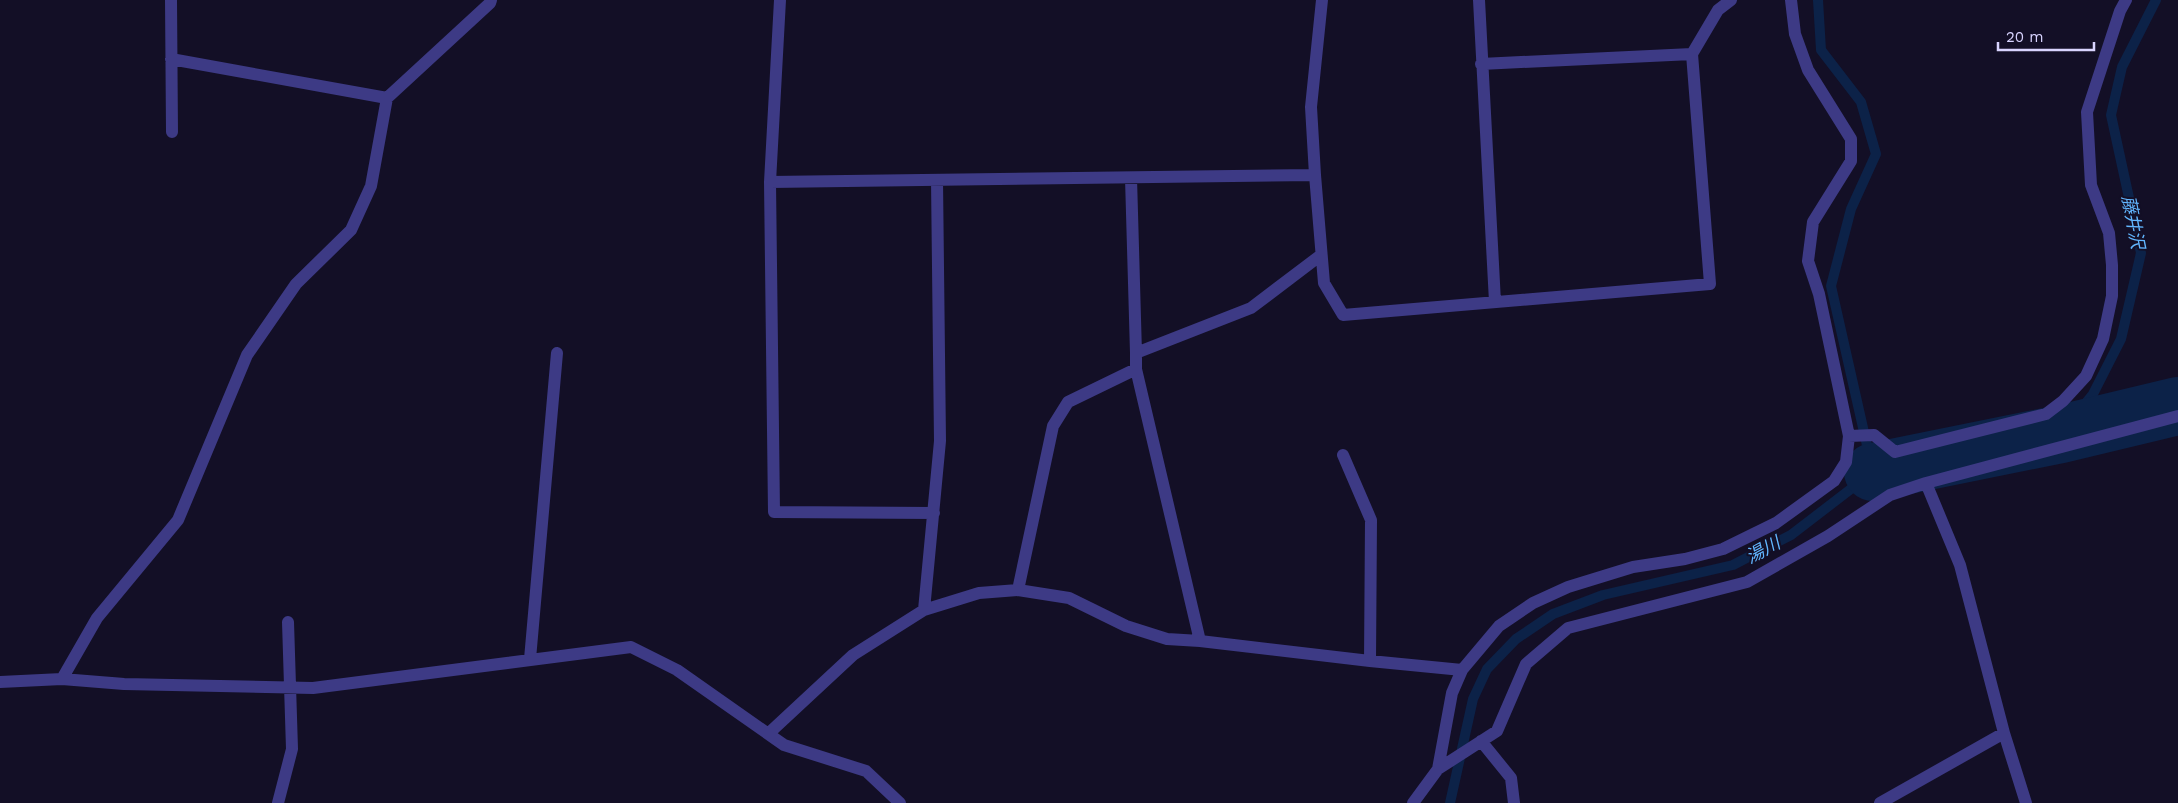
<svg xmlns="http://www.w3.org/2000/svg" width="2178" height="803" font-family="'Work Sans','Noto Sans JP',sans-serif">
<rect width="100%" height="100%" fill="#130f26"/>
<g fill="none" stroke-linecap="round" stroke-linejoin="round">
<path stroke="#0c2248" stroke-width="10" d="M2061 434 2093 394 2121 339 2141 253 2111 115 2122 67 2156 0
M1450 803 1473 699 1487 669 1516 639 1553 614 1603 595 1733 565 1791 535 1873 472 1831 286 1851 209 1876 154 1861 102 1821 50 1818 0"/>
<path stroke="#0c2248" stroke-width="58" d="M1873 472 2061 434 2178 406"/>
<path stroke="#3d3a85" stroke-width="12" d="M171 0 172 132
M780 0 770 182 774 512 934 513
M1322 0 1311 107 1315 175 1324 283 1343 315 1710 284 1692 54 1481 64
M1479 0 1495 302
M1692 54 1718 10 1731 0
M171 59 387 98
M1131 178 1136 353 1251 308 1321 255
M770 182 1315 175
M1136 353V369L1200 641 1370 661 1462 670
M1849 436 1874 435 1895 452 2046 414 2063 401 2086 376 2103 339 2112 296V265L2109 233 2091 185 2087 112 2120 11 2126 0
M1343 455 1371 520 1370 661
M1926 483 1960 565 2004 733 2026 803
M1018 590 1053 426 1068 402 1136 369
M924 610 979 593 1018 590 1069 598 1126 626 1167 639 1200 641
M530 659 557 353
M62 679 97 618 178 520 247 355 296 284 351 230 371 186 387 98 490 3 491 0
M0 682 62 679 124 684 313 688 631 647 677 670 784 745 866 771 900 803
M768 734 853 655 924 610 940 441 937 180
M1481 741 1511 778 1514 803
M1438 769 1452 693 1462 670 1499 626 1533 603 1568 587 1633 567 1685 559 1723 549 1776 523 1834 481 1846 462 1849 436 1819 294 1808 261 1813 222 1851 161V139L1808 70 1795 34 1791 0
M278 803 292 749 288 622
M1413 803 1438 769 1497 731 1526 664 1568 628 1747 582 1828 536 1890 495 1926 483 2178 416
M1880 803 2004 733"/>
</g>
<g text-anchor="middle" stroke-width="4" stroke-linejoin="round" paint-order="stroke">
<g font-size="18" font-style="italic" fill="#62b6ff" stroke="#130f26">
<text transform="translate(2133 222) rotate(79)" y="6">藤井沢</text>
<text transform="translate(1763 550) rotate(-28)" y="6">湯川</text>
</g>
</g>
<path d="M1998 42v8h96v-8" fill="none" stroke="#d9d4ff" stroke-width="2.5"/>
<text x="2006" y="42" font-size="15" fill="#d9d4ff" stroke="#130f26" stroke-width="4" paint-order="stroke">20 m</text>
</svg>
